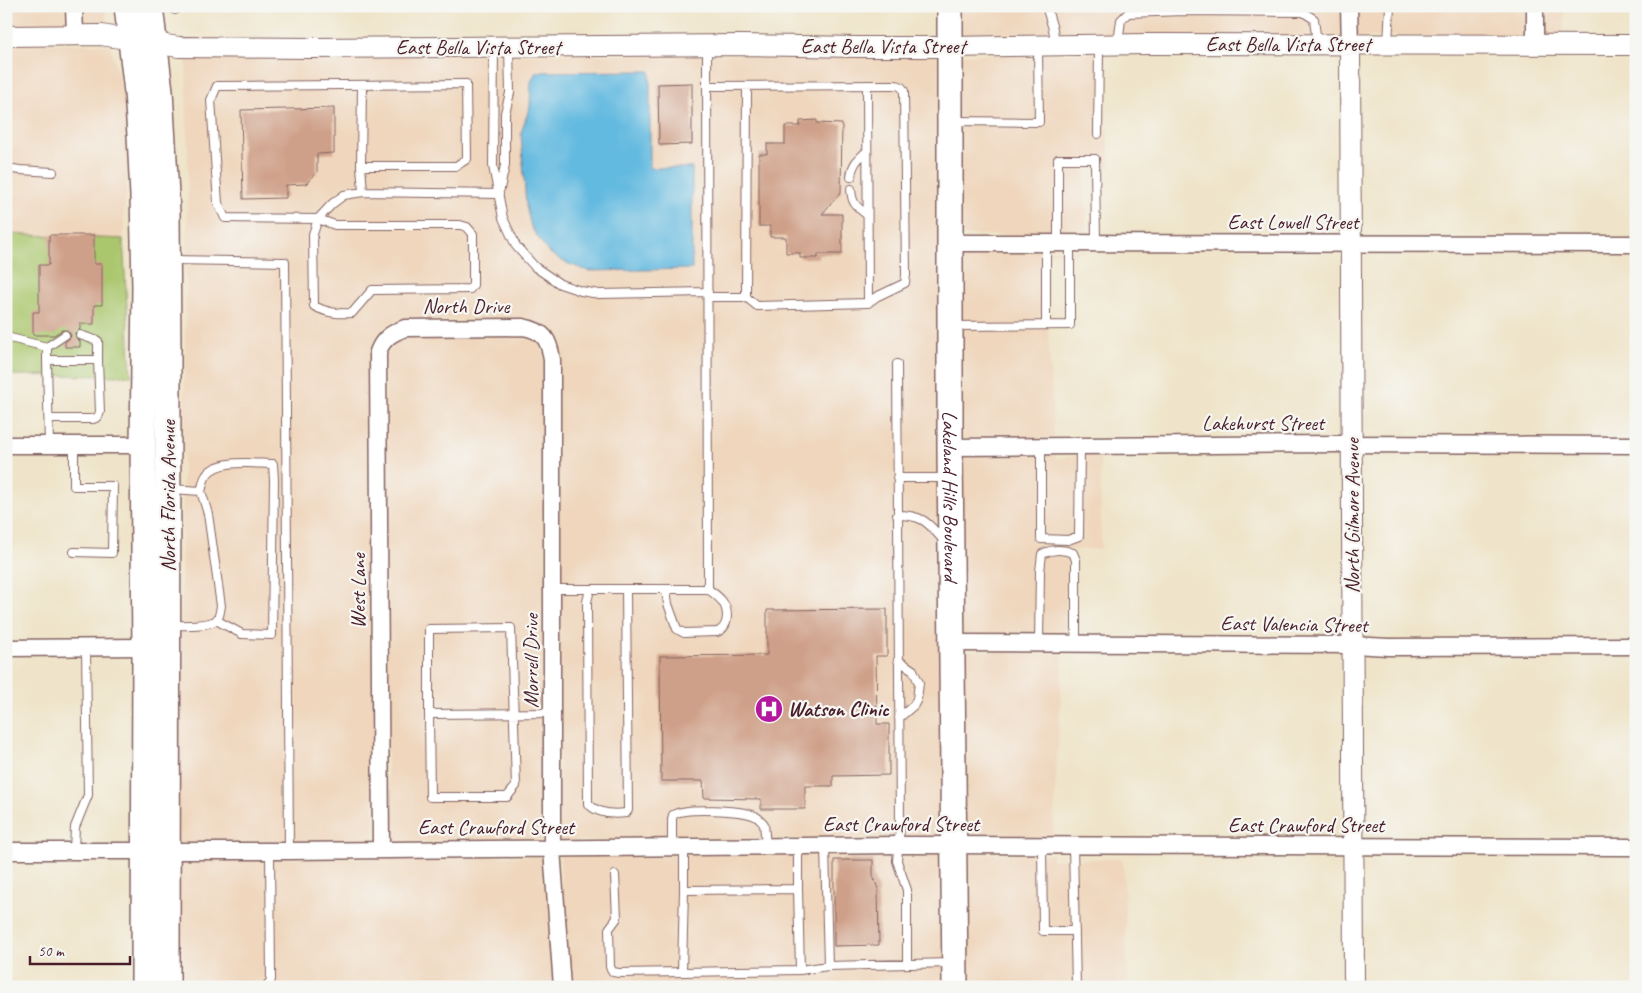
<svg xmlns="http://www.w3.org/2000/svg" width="1642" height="993" font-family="Caveat,sans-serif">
<rect width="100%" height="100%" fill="#f6f6f2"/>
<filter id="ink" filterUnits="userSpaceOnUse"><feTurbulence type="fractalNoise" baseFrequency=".02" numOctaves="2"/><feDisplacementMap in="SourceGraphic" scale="10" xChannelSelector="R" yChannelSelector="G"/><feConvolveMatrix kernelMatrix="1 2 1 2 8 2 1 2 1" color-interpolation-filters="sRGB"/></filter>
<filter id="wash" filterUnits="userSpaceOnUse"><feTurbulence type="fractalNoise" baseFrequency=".0096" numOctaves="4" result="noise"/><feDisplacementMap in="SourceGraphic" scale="20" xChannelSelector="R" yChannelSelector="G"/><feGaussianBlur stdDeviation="1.12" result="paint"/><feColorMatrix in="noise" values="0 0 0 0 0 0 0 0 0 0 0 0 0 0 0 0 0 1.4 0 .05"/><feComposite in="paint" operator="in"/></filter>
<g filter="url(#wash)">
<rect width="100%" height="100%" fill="#efe4c9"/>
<path fill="#efd6bc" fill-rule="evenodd" d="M6 6H67L68 27 6 28Z
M81 6H105L108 28 82 27Z
M956 6H1342V37L956 39Z
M1356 6H1528V36L1356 37Z
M1542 6H1565L1563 37 1542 36Z
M6 44H110L130 120 123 239 6 234Z
M1098 52 1111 168 1085 162 1086 235H956V55Z
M186 54 942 55 946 838 559 841 558 358 557 343 552 335 553 333 549 330 546 325 544 327 533 321 523 319 403 321 388 325 376 339 374 842 177 843 188 162ZM531 82 650 168H692L531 227 526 206 521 133 530 106Z
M956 250H1086V252L1047 253 1048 330 1054 438 957 439Z
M522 335 530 336 540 342 545 360 546 841 388 842 385 354 395 340 406 336Z
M1093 453H1100L1101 549 1069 550 1064 636 958 635 957 454H1055L1056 459Z
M958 651H1063L1053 838H960Z
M898 853H946L948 987H569L560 856Z
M960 853 1052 854V860L1123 859 1128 987H962Z
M546 856 555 987H174L176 859Z"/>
<path fill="#aac76d" stroke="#7a734c" d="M6 234 123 239 131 376 6 375Z"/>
<path fill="#63bae0" stroke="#566c86" d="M650 71V168H692V269L588 271 564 262 548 252 531 227 526 206 521 133 530 106 531 82 536 72Z"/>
<g id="blocks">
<path fill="#cfa089" d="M692 83V144L659 145 658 84Z
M334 108V153L317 154V172L306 184 286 185V198L243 199 241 110Z
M817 120V123L842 124 841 192 822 214H842V254H818V258H800V253H786V237H770V226H759V154H767V144H785V126H800V121Z
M49 235H94V264H102V305H94V324H80V329L75 333 76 338 80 341V347H65V342L70 338 71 335 67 330H62L54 335H33V312H39V265H49Z
M887 609V656H876L877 724H889V775L833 776V786H805V809H761V799L704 798 703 781H661L660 656 767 655V610Z
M834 860H873V876L878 889 879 945 834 946Z"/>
</g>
</g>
<g filter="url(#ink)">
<use href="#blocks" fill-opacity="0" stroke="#846462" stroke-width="1"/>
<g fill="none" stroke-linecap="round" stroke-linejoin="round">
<defs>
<path id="service" d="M175 6V10
M1046 6 1053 29 1055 43
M1187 6 1183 11 1303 12 1314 19 1317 43
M1118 43 1121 20 1128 13 1183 11
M1388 43 1390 6
M707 46 708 589
M494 48 493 166 503 218 516 246 535 267 560 284 581 291 599 294 708 292
M362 85 361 166 363 192
M867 85 868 303
M707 86 889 85C896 85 901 84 904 91L906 275 905 283 876 297 868 303 757 306 746 297H708
M952 121 1039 122 1038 48
M1098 134 1099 47
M361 166H456L467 159 466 84 217 86 211 100 218 203 225 218 318 219 335 225H460L467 227 473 234V285L470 289 372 290 352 313C338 314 327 313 314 306L313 234 318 219 332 204 344 195 363 192 499 194
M6 168 20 170 53 172
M851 177C852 164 858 159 867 151
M500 189 505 165V113L510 93 509 47
M851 189C852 204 856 206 867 215
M1046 242V325
M1058 242V159H1095L1096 242
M172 260 285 262 289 851
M746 297 747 86
M954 326 1070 325V243
M80 335 98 341V360
M6 337 47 347
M47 360V347L65 335
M897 364 900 827 897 861 907 890V964
M49 419H93L98 417 100 412 98 360H47L49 445
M74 445V486H113L112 553 74 552
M1041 446V539L1068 540 1079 536 1080 446
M897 478H946
M201 491C203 486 203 480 206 476 216 458 255 464 273 464L274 480 272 635 242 634 216 620
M897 515C924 515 928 523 945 542
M552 589H708C712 592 718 596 721 600 729 609 730 627 717 632L684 633 677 629 668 604 666 589
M590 589 587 602 588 804C599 814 612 815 626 813L628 810 626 589
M170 625C181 625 212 627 218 618 220 615 220 610 221 606L208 514 201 491 172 489
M1039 643 1040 571 1042 554C1052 549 1063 549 1073 553L1076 560V644
M898 660 913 670 919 683 917 699 914 705 899 718
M429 714 430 797H507L516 786 511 628 429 629V714L553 713
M825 846 828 966 952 963
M1042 846 1043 931H1075
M1073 846 1076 987
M672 847V819L673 815C684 807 742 810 755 816 759 818 761 821 764 824L766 846
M684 847V890L798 889V846
M74 851 75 827 88 795 86 648
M615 875 617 918 609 929 610 967 613 972 619 973 682 972
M798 889 800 970 828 966
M684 890 682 972 800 970
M266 987 271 980 270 851"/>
<path id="minor" d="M74 6 75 34
M1349 6 1350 45
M1535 44V6
M949 243 1636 244
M6 445H143
M950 447 1339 444 1636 445
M951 643 1353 645 1388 647 1636 646
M6 648 145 647
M381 849 378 352C383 338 392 333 405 328L523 327C544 331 549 339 552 360V849L562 987
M6 851H145
M166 851H289L898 845 1636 847"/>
<path id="tertiary" d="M6 36 101 35 179 47 311 48 742 45 858 47H949L1148 44 1636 45
M1350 45 1354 987"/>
<g id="primary">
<path d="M127 6 137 92 140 135 143 196 145 287 143 445 145 647 144 987"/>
<path d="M150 6 160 91 167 212 168 353 167 987"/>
<path id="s1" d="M950 6V447L955 987"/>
</g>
</defs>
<use href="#service" stroke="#846462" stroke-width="10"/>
<use href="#minor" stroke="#846462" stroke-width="19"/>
<use href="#tertiary" stroke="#846462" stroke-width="22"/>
<use href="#primary" stroke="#846462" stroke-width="28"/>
<use href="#service" stroke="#fff" stroke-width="8"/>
<use href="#minor" stroke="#fff" stroke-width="16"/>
<use href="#tertiary" stroke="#fff" stroke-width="20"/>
<use href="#primary" stroke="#fff" stroke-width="25"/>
</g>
</g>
<defs>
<symbol id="hospital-disc" viewBox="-11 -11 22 22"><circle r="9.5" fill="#b5179e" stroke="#f6f6f2"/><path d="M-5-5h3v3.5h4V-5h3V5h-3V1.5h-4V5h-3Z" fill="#fff"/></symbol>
</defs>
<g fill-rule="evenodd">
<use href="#hospital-disc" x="753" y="693" width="32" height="32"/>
</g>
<g text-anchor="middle" stroke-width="4.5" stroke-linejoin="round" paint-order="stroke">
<g font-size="21" fill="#4a1f2b" stroke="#f6f6f2">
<text x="1288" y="51">East Bella Vista Street</text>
<text x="883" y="53">East Bella Vista Street</text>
<text x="478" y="54">East Bella Vista Street</text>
<text x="1293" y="229">East Lowell Street</text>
<text x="466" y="313">North Drive</text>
<text x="1263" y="430">Lakehurst Street</text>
<text transform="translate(168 496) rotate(-90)" y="7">North Florida Avenue</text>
<text dy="7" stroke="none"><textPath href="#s1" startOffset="490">Lakeland Hills Boulevard</textPath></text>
<text transform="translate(1352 516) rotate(-90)" y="7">North Gilmore Avenue</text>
<text transform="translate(358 591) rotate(-90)" y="7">West Lane</text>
<text transform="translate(1294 624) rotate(1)" y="7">East Valencia Street</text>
<text transform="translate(531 661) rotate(-90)" y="7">Morrell Drive</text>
<text x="901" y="831">East Crawford Street</text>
<text x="1306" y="832">East Crawford Street</text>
<text x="496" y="834">East Crawford Street</text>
</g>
<g font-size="21" font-weight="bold" fill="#4a1f2b" stroke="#f6f6f2" text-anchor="start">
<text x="788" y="716">Watson Clinic</text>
</g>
</g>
<rect width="1642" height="993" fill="none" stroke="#f6f6f2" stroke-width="25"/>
<path d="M30 956v8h100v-8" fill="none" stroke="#4a1f2b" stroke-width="2.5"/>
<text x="38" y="956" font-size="15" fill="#4a1f2b" stroke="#f6f6f2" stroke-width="4" paint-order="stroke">50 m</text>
</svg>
